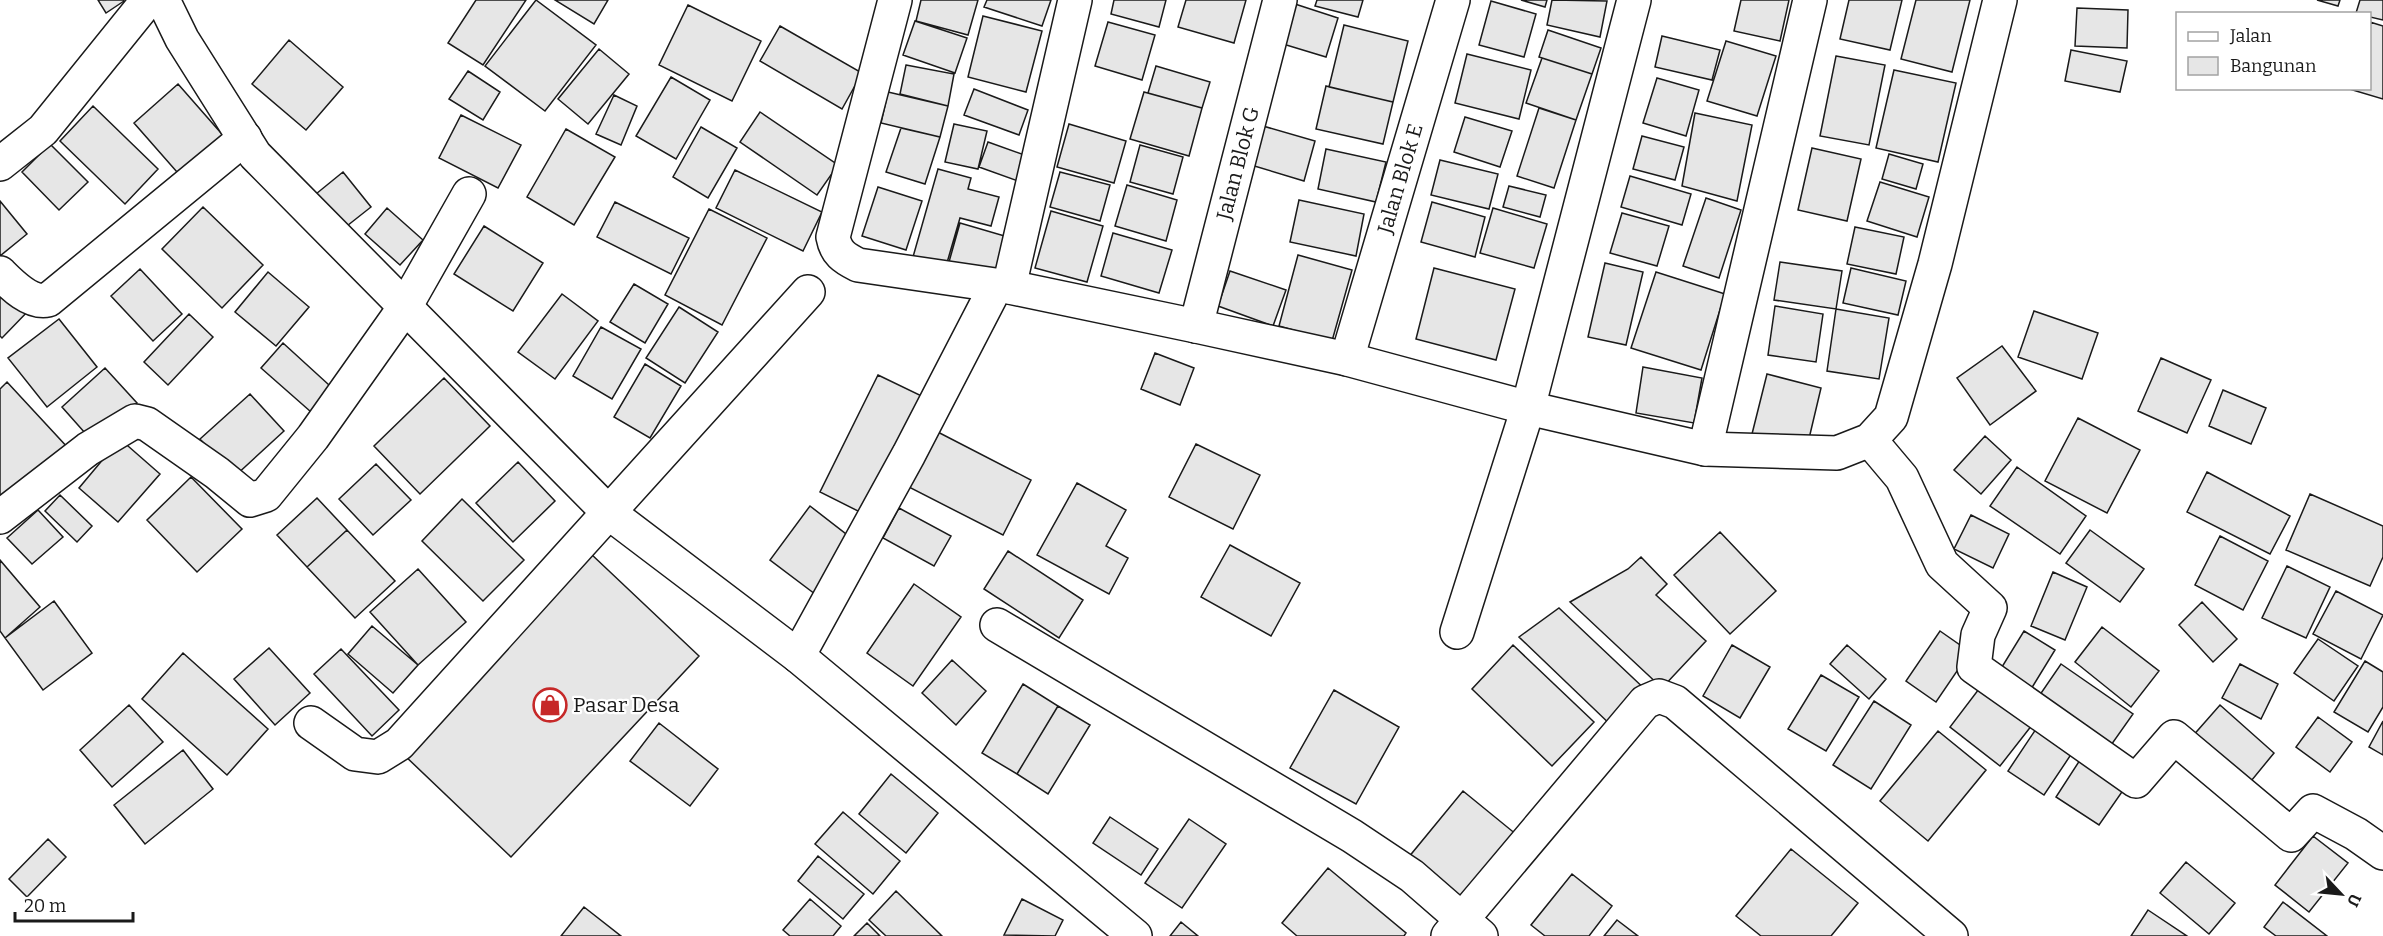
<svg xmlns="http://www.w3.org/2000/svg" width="2383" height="936" font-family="Bitter,serif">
<rect width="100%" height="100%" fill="#fff"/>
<path fill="#e6e6e6" stroke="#1a1a1a" stroke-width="1.5" d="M98 0H123L124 1 106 13Z
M476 0H526L483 65 448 43Z
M536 0 596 45 545 111 485 66Z
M555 0H608L594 24Z
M921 0H978L968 35 916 21Z
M987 0H1051L1042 26 984 7Z
M1114 0H1166L1159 27 1111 14Z
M1186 0H1246L1234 43 1178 27Z
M1317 0H1363L1358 17 1315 6Z
M1521 0H1547L1545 7Z
M1552 0 1607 1 1600 37 1547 25Z
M1741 0H1789L1780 41 1734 31Z
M1849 0H1902L1890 50 1840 39Z
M1916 0H1970L1952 72 1901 59Z
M2317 0H2340L2338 6Z
M2360 0H2383V20L2370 17V14L2356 13Z
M1491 1 1536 14 1524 57 1479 45Z
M1295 4 1338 18 1326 57 1283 44Z
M688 5 761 41 732 101 659 65Z
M2077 8 2128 10 2127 48 2075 46Z
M983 16 1042 31 1026 92 968 77Z
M915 21 967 38 955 73 903 55Z
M1108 22 1155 35 1142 80 1095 66Z
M2370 22 2383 26V99L2346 88H2370Z
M1344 25 1408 41 1393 102 1329 87Z
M780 26 862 73 842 109 760 61Z
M1548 30 1601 48 1592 74 1539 57Z
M1662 36 1720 50 1712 80 1655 67Z
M289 40 343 87 306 130 252 84Z
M1726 41 1776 56 1757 116 1707 101Z
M599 49 629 74 588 124 558 99Z
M2071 50 2127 61 2120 92 2065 81Z
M1467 54 1531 70 1519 119 1455 103Z
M1836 56 1885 65 1869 145 1820 136Z
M1542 58 1592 74 1576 120 1526 103Z
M906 65 954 74 948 106 900 94Z
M1156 66 1210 82 1202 108 1148 93Z
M1894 70 1956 83 1938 162 1876 148Z
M468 71 500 92 483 120 449 99Z
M671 77 710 100 676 159 636 136Z
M1657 78 1699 90 1686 136 1643 123Z
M178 84 228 141 184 180 134 123Z
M1326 86 1393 102 1383 144 1316 129Z
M974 89 1028 110 1019 135 964 115Z
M888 92 948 106 940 137 881 123Z
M1144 92 1202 108 1189 156 1130 139Z
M614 95 637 106 621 145 596 134Z
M93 106 158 169 125 204 60 141Z
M1539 108 1576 120 1554 188 1517 176Z
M760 112 838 165 817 195 740 142Z
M1695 113 1752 125 1737 201 1682 186Z
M461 115 521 145 498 188 439 158Z
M1465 117 1512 131 1500 167 1454 152Z
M954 124 987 131 978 169 945 162Z
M1069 124 1126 141 1114 183 1057 167Z
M1263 126 1315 141 1304 181 1251 165Z
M701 127 737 148 708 198 673 177Z
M901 128 940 137 925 184 886 172Z
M566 129 615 157 574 225 527 197Z
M1642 136 1684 147 1675 180 1633 169Z
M988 142 1030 157 1021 182 979 167Z
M50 144 88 182 59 210 22 172Z
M1140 145 1183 157 1173 194 1130 182Z
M1812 148 1861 159 1847 221 1798 210Z
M1326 149 1386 162 1376 202 1318 189Z
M1889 154 1923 164 1916 189 1882 179Z
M1440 160 1498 174 1489 209 1431 195Z
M938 169 971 178 968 189 999 197 991 226 960 218 944 273 911 264Z
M735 170 822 212 803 251 716 208Z
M343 172 371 207 338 233 311 198Z
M1060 172 1110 185 1100 221 1050 207Z
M1630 176 1691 194 1682 225 1621 207Z
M1880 182 1929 197 1917 237 1867 221Z
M1127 185 1177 200 1166 241 1115 226Z
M1509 186 1546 195 1540 217 1503 207Z
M878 187 922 201 906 250 862 236Z
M1706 198 1741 210 1719 278 1683 266Z
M1299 200 1364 214 1356 256 1290 242Z
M0 201 27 234 0 256Z
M615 202 689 238 671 274 597 237Z
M1432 202 1485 217 1475 257 1421 242Z
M203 207 263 265 222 308 162 249Z
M387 208 423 240 400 265 365 234Z
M1493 208 1547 224 1534 268 1480 253Z
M709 209 767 238 722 325 665 295Z
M1051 211 1103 226 1087 282 1035 268Z
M1622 213 1669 226 1657 266 1610 253Z
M960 223 1008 237 994 283 947 269Z
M484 226 543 263 513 311 454 274Z
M1855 227 1904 237 1896 274 1847 264Z
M1113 233 1172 250 1159 293 1101 276Z
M1298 255 1352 270 1332 341 1279 326Z
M1780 262 1842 271 1836 309 1774 300Z
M1605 263 1643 272 1626 345 1588 337Z
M1434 268 1515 289 1496 360 1416 339Z
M1851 268 1906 281 1898 315 1843 303Z
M140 269 182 314 153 341 111 296Z
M1230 271 1286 290 1273 326 1218 306Z
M268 272 309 307 276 346 235 312Z
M1656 272 1725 294 1701 370 1631 348Z
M0 277 31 308 2 338 0 336Z
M634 284 668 304 645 343 610 322Z
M562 294 598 321 555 379 518 352Z
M1775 306 1823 314 1816 362 1768 355Z
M679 307 718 332 685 383 646 358Z
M1836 309 1889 318 1879 379 1827 371Z
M2034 311 2098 333 2082 379 2018 357Z
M189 314 213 337 168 385 144 362Z
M59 319 97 367 47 407 8 358Z
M601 327 641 349 612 399 573 376Z
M283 343 340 395 319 419 261 368Z
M2002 346 2036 391 1990 425 1957 378Z
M1155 353 1194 368 1180 405 1141 389Z
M2161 358 2211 380 2187 433 2138 411Z
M645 364 681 386 650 438 614 417Z
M1643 367 1702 378 1694 423 1636 413Z
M105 368 137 403 93 442 62 407Z
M1767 374 1821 388 1807 447 1752 434Z
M878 375 930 400 872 518 820 492Z
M444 378 490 426 420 494 374 446Z
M7 382 69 449 0 508V389Z
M2223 390 2266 408 2251 444 2209 426Z
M250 394 284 431 234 477 200 439Z
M2078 418 2140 450 2107 513 2045 481Z
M930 428 1031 480 1003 535 901 483Z
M1985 436 2011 460 1981 494 1954 470Z
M120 439 160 474 118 522 79 488Z
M1196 444 1260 475 1233 529 1169 497Z
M518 462 555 501 513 542 476 503Z
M376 464 411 500 373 535 339 499Z
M2017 467 2086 516 2060 554 1990 506Z
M2207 472 2290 516 2270 554 2187 512Z
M191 477 242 529 197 572 147 520Z
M1077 483 1126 510 1106 546 1128 558 1109 594 1037 555Z
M2310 494 2383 526V557L2370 586 2286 550Z
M60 495 92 526 77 542 45 511Z
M317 498 347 530 307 567 277 535Z
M462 499 524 560 483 601 422 541Z
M810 506 855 541 815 594 770 560Z
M899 508 951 536 934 566 883 538Z
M38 510 63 537 32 564 7 538Z
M1971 515 2009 534 1993 568 1954 549Z
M347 530 395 581 355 618 307 567Z
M2090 530 2144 569 2120 602 2066 563Z
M1720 532 1776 591 1730 634 1674 575Z
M2220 536 2268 561 2243 610 2195 585Z
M1230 545 1300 583 1271 636 1201 597Z
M1008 551 1083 600 1059 638 984 589Z
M590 553 699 656 511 857 402 753Z
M1641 557 1667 584 1656 595 1706 641 1662 688 1570 602 1628 569Z
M0 560 40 607 5 638 0 631Z
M2287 566 2330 587 2306 638 2262 618Z
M418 569 466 622 418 665 370 612Z
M2053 572 2087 587 2065 640 2031 626Z
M914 584 961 617 913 686 867 653Z
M2336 591 2383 615 2361 659 2313 634Z
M54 601 92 653 43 690 5 638Z
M2202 602 2237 639 2213 662 2179 625Z
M1559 608 1650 694 1616 730 1519 637Z
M372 626 418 665 393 693 348 654Z
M2102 627 2159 671 2131 707 2075 662Z
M1940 631 1970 652 1936 702 1906 681Z
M2024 631 2055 650 2028 694 1997 675Z
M2318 639 2358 666 2334 701 2294 673Z
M1513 645 1594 722 1552 766 1472 689Z
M1732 645 1770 667 1740 718 1703 696Z
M1847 645 1886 679 1869 699 1830 664Z
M269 648 310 693 275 725 234 679Z
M341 649 399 710 372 736 314 674Z
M183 653 268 729 227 775 142 699Z
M952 660 986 691 956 725 922 693Z
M2365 661 2383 672V707L2368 732 2334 712Z
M2061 664 2133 714 2109 748 2037 699Z
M2240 664 2278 684 2261 719 2222 698Z
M1821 675 1859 697 1826 751 1788 729Z
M1985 681 2036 720 2000 766 1950 727Z
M1023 684 1058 706 1017 774 982 753Z
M1334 690 1399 727 1356 804 1290 768Z
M1874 701 1911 725 1871 789 1833 765Z
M129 705 163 742 112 787 80 750Z
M2220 705 2274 753 2247 786 2191 738Z
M1058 706 1090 725 1048 794 1017 774Z
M2318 717 2352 742 2330 772 2296 747Z
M2383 721V755L2369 747Z
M659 723 718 769 690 806 630 761Z
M2036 729 2072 753 2044 795 2008 771Z
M1938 731 1986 770 1928 841 1880 801Z
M183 750 213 789 145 844 114 805Z
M2080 760 2124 789 2099 825 2056 797Z
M891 774 938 813 906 853 859 814Z
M1463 791 1517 835 1464 902 1408 858Z
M843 812 900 861 873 894 815 844Z
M1110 817 1158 849 1141 875 1093 843Z
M1189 819 1226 844 1182 908 1145 883Z
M2313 836 2348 863 2309 912 2275 885Z
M48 839 66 857 27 897 9 879Z
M1791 849 1858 903 1831 936H1761L1736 916Z
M818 856 864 894 843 919 798 881Z
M2186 862 2235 903 2209 934 2160 893Z
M1328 868 1406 933 1404 936H1297L1282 923Z
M1572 874 1612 906 1589 936H1545L1531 925Z
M896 891 942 936H886L869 920Z
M810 899 841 926 833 936H790L783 930Z
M1022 899 1063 920 1055 936 1004 935Z
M2283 902 2327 936H2276L2264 927Z
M584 907 621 936H561Z
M2148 910 2187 936H2131Z
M1617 920 1638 936H1604Z
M1181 922 1198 936H1170Z
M867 923 880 936H854Z"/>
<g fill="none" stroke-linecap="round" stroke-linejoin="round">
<defs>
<g id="minor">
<path d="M163 0 182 39 255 155 608 512 798 656 1135 936"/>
<path d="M895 0 833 237C836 253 844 258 858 265L1009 287 1196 326 1347 359 1528 408 1705 449 1837 453 1870 440 1891 417 1935 264 2000 0"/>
<path d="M0 164 43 130 148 0"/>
<path d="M0 273C11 284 30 304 48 300L245 138"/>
<path d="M1009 287 1075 0"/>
<path id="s1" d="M1196 326 1280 0"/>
<path id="s2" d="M1347 359 1453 0"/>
<path d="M1870 440 1902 478 1942 564 1990 608 1978 635 1974 667 2136 781 2174 737 2291 835 2313 811 2356 834 2383 853"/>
<path d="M1705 449 1810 0"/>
<path d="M0 517 88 449 135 421 147 424 217 473 250 500 266 495 313 437 405 307 469 194"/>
<path d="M997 625 1352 836 1412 876 1481 936"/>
<path d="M1457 632 1528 408 1634 0"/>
<path d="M798 656 909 454 996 286"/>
<path d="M311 723 355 754 378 757 399 744 808 292"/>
<path d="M1448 936 1645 702 1659 696 1675 702 1951 936"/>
</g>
</defs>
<use href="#minor" stroke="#1a1a1a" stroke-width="36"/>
<use href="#minor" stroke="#fff" stroke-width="33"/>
</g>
<defs>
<symbol id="shop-ring" viewBox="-11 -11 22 22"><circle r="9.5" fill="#fff" stroke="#c62828" stroke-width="1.5"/><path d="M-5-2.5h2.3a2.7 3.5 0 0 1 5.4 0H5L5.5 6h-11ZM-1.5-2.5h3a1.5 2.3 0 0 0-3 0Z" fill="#c62828"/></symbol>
</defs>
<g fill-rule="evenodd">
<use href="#shop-ring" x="531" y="686" width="38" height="38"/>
</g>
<g text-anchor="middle" stroke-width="4.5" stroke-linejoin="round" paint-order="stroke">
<g font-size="21" fill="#1a1a1a" stroke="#fff">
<text dy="7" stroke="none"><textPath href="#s1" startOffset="168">Jalan Blok G</textPath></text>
<text dy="7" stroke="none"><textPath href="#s2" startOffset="188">Jalan Blok E</textPath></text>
</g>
<g font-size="21" fill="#1a1a1a" stroke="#fff" text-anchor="start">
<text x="573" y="712">Pasar Desa</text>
</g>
</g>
<rect x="2176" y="12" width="195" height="78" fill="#ffffff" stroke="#a3a3a3" stroke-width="1.5"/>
<rect x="2188" y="32" width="30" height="9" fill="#ffffff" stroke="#a3a3a3" stroke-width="1.5"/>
<text x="2230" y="42" font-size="18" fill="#1a1a1a">Jalan</text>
<rect x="2188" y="57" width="30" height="18" fill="#e6e6e6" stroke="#a3a3a3" stroke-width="1.5"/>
<text x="2230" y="72" font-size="18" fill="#1a1a1a">Bangunan</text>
<g transform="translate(2341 894) rotate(116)" stroke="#ffffff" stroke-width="4.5" paint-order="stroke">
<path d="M0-4.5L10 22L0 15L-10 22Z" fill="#1a1a1a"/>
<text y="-9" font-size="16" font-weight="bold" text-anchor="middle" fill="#1a1a1a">U</text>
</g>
<path d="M15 912v9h118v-9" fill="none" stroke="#1a1a1a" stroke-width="3"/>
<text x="24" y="912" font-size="18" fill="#1a1a1a" stroke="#ffffff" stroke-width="4.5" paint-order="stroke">20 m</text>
</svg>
